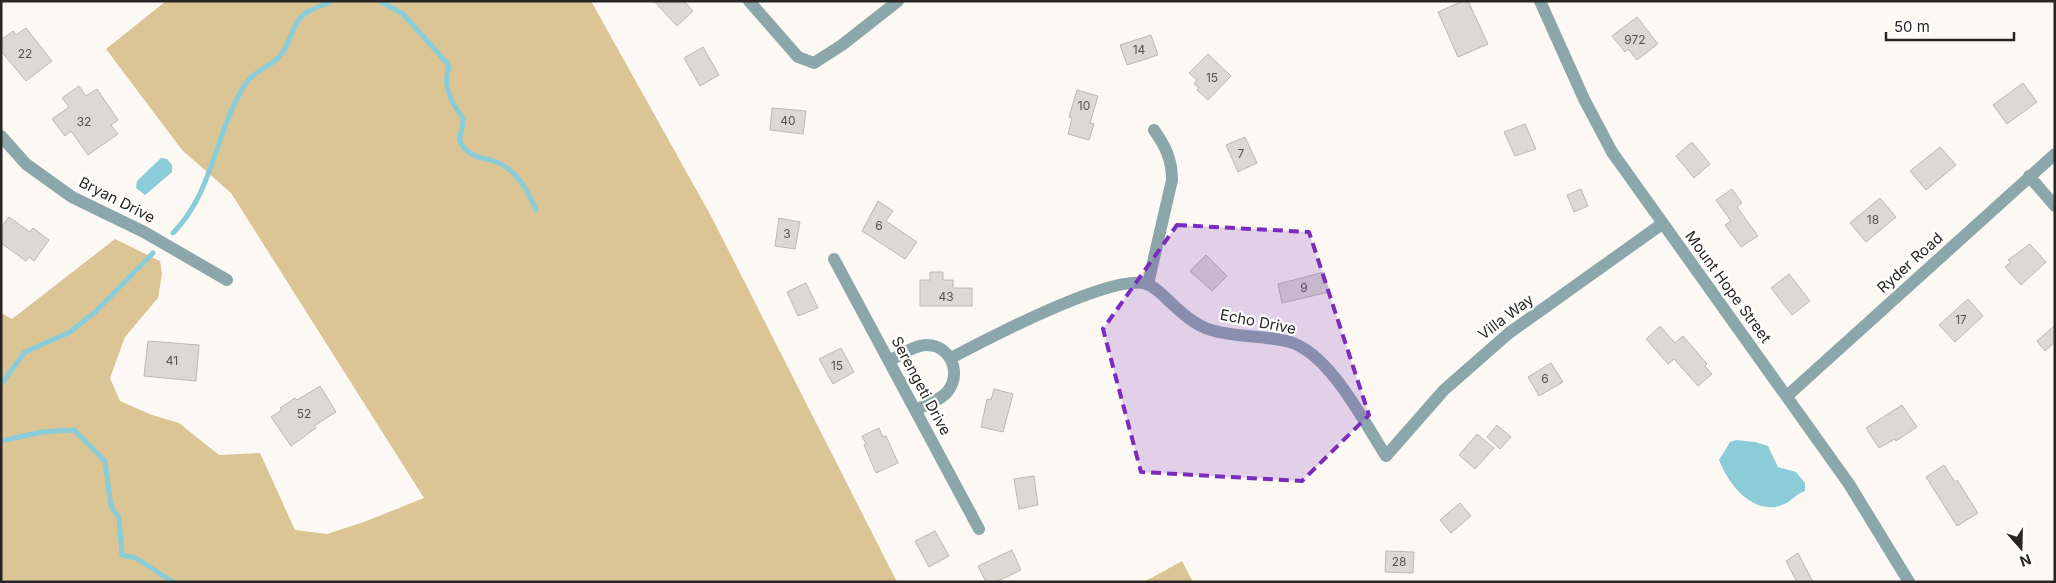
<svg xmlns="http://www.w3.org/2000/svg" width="2056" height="583" font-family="Inter,sans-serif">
<rect width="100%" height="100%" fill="#fcf9f4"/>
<path fill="#dcc595" d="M166 1H591L711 216 897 582H1V313L12 319 115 239 160 261 162 274 158 298 125 337 110 378 120 401 152 415 179 423 219 455 260 453 295 530 327 534 364 522 424 498 231 193 182 150 106 49Z
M1182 561 1193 582H1144Z"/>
<path fill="#8accd7" d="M161 158 167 159 172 165V172L145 195 136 188 137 181Z
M1736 440 1755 442 1768 446 1778 467 1796 472 1805 483V491C1795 494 1793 501 1782 505 1752 516 1728 483 1719 460L1730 442Z"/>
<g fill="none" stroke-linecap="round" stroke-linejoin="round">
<path stroke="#8accd7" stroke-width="5" d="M380 1 403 14 447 63 449 68C444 80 448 94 454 105 457 111 463 115 463 122 462 134 455 139 466 150 474 158 484 158 494 161 517 169 527 190 536 210
M173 233C214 192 215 130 246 83 254 71 269 67 279 57 291 44 292 21 307 12 314 8 324 5 331 1
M1 384 25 352 70 332 95 312 153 253
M1 441 42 432 74 430 105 461 111 506 119 518 122 555 136 558 173 582"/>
</g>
<path fill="#dcd9d4" stroke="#bbb9b3" d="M654 1H684L693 11 677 26Z
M1463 1H1468L1488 44 1458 57 1438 12Z
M1637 17 1658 44 1637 60 1628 49 1625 52 1612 36Z
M26 28 52 61 26 81 1 51V40L13 31 16 35Z
M1151 35 1158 55 1127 65 1120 45Z
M703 47 719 75 700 86 684 58Z
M1208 54 1231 76 1208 100 1197 90 1199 88 1194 84 1197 80 1189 73Z
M2023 83 2037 102 2007 124 1993 105Z
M79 86 86 96 97 89 118 120 111 125 118 134 88 155 71 131 65 136 52 119 69 107 62 98Z
M1077 90 1098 96 1090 123 1094 124 1089 140 1068 134 1072 118 1069 117Z
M772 108 806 111 803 134 770 130Z
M1525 124 1536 149 1515 156 1504 132Z
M1245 137 1257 163 1238 172 1226 145Z
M1692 142 1710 164 1694 178 1676 156Z
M1940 147 1956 165 1926 190 1910 171Z
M1581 189 1588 206 1574 212 1567 195Z
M1732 189 1742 203 1737 207 1758 236 1741 247 1725 225 1731 221 1716 200Z
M1880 198 1896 217 1866 242 1850 223Z
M878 201 893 211 886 221 917 242 905 259 862 231Z
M9 217 30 232 33 228 49 240 34 261 29 257 26 261 1 243V227Z
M779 218 800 222 795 249 775 246Z
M2030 244 2046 262 2021 285 2005 267 2011 262 2008 260Z
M1206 255 1227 276 1212 291 1190 271Z
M930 272H943V280H953V288H972V306H920V280H930Z
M1324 272 1329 292 1282 303 1278 284Z
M1789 274 1810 301 1792 315 1771 288Z
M806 283 818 308 798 316 787 292Z
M1968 299 1983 316 1955 342 1939 325Z
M2055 325V342L2045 351 2037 341Z
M1660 326 1675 343 1683 336 1707 364 1705 366 1712 374 1698 386 1674 359 1668 364 1646 339Z
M148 341 199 345 196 381 144 376Z
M841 348 854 372 833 384 819 359Z
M1551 363 1563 382 1539 396 1528 377Z
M320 386 336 412 314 426 316 428 291 446 271 417 282 410 280 408 295 398 297 400Z
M994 389 1013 394 1003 432 981 427 987 399 991 400Z
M1902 405 1917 427 1896 441 1895 439 1879 448 1866 428Z
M1497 425 1511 437 1500 449 1487 437Z
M879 428 883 437 886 436 898 463 876 473 864 445 866 444 862 436Z
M1477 434 1494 448 1475 469 1459 455Z
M1944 465 1955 482 1957 480 1978 513 1957 526 1926 477Z
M1034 476 1038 505 1019 509 1014 479Z
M1460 503 1471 516 1451 533 1440 520Z
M935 531 949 556 929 567 915 541Z
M1012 550 1021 570 996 582H986L978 566Z
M1386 551 1414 552 1413 573 1385 572Z
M1798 553 1813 582H1797L1786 561Z"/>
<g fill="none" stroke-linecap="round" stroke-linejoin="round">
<path stroke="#8ca7ac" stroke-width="12" d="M749 1 798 57 814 63 842 45 898 1
M1540 1 1584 99 1612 152 1849 484 1909 582
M1 136 26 164 72 197 144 232 227 280
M2029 176 2055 206
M834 259 979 529
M1148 284 1172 180C1172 160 1166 147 1154 130
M951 358C985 340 1114 272 1147 284 1155 287 1162 294 1168 300 1181 312 1194 325 1211 330 1237 338 1264 335 1290 342 1330 354 1364 422 1386 456L1444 390 1509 333 1662 224
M889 361C899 356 910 348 920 346 946 339 964 370 948 391 941 400 926 405 915 410
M1787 396 2055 154"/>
</g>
<path fill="#7b2cbf" fill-opacity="0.2" stroke="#7b2cbf" stroke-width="4" stroke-dasharray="10 6" stroke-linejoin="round" d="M1177 225 1309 232 1369 415 1302 481 1141 472 1103 329Z"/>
<g text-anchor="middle" stroke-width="4.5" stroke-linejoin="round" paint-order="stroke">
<g font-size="12" fill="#545350">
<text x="1635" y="44">972</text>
<text x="1139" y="54">14</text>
<text x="25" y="58">22</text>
<text x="1212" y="82">15</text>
<text x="1084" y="110">10</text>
<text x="788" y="125">40</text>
<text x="84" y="126">32</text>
<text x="1241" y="158">7</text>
<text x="1873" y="224">18</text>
<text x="879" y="230">6</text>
<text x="787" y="238">3</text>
<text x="1304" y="292">9</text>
<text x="946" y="301">43</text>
<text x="1961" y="324">17</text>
<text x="172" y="365">41</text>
<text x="837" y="370">15</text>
<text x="1545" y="383">6</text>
<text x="304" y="418">52</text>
<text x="1399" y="566">28</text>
</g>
<g font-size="15" fill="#272624" stroke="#fff">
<text transform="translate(117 200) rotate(27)" y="5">Bryan Drive</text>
<text transform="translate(1910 263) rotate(-42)" y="5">Ryder Road</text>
<text transform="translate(1728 287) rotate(54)" y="5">Mount Hope Street</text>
<text transform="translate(1506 317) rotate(-37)" y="5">Villa Way</text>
<text transform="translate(1258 322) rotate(11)" y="5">Echo Drive</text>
<text transform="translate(921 386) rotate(62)" y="5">Serengeti Drive</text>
</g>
</g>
<rect width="2056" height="583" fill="none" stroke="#272624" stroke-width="5"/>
<g transform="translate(2021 548) rotate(160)" stroke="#ffffff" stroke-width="4" paint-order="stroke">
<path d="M0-4L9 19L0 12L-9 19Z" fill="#272624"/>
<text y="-8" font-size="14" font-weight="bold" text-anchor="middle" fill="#272624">N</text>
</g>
<path d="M1886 32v8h128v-8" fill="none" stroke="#272624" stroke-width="2.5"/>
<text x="1894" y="32" font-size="15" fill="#272624" stroke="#ffffff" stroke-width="4" paint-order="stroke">50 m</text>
</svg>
